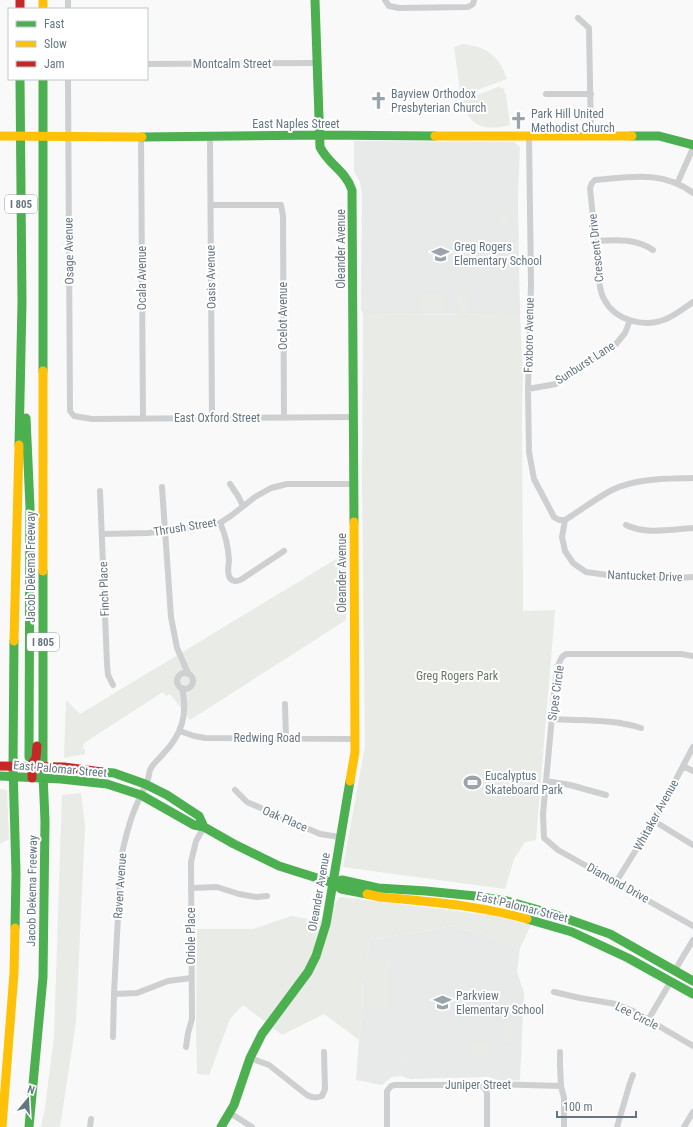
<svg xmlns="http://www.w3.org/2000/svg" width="693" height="1127" font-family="'Roboto Condensed',sans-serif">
<rect width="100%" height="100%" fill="#f9f9f9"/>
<path fill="#e8e9e9" d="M354 141 514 142 520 147 518 197 520 315 363 314 361 310 362 195 360 182 354 171Z
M454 926 488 936 520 948 517 971 524 993 520 1080 501 1081 488 1077 410 1079 401 1076 392 1077 382 1085 356 1080 359 1040 363 1014 364 982 370 940Z"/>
<path fill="#e8ebe6" d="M462 44C487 47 499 55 507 79L466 94 460 90 454 47Z
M498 87 503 88 506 95 510 125C485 131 470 128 462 101Z
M498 209 509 211 508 225 507 226H498Z
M459 289 468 290V298H458Z
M422 294H442V312H422Z
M459 299 468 300 467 315H520L523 375 522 412 523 611 555 610 536 840 525 842 514 859 505 889 343 867 365 746 362 483 363 314 458 315Z
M346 553V620L190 720 170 694 166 696 163 692 84 743 83 749H85V754L64 758 66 700 80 714Z
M0 789 7 790 9 839 0 844Z
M81 793 85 826 76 1022 60 1127H41L45 1108 54 1036 62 795Z
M340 897 489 915 531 925 520 948 488 936 454 926 370 940 367 961H389V1009L367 1008 366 967 364 982 363 1014 359 1040 324 1014 282 1035 243 1005 230 1019 209 1075 197 1074 196 1025 197 929H253L291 916 320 921Z
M503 1023H513V1042H503Z
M471 1043 488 1044V1056H471Z
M398 1058H408V1065H398Z"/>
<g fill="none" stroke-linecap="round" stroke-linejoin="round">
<path stroke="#cecfd0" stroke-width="6" d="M68 0V9
M385 0 389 6 399 8 468 7 473 4 474 0
M578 18 589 28 591 136
M147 64 317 63
M68 79 70 411 74 416 92 419 354 417
M546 94H591
M529 135 531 284 528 389 529 452 534 479 554 517 559 520H565
M210 136 212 418
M141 137 143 419
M677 184 693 148
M693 193C663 170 630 177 595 180L592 183 590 188 600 287C601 291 602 296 604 299 615 321 645 328 666 319 676 315 684 308 693 302
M211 205H281L283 216 284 418
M595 241C615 240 635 238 653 250
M528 389 556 384 581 368 616 344 625 333 630 320
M230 484 238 496 243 506
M162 487 171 617 177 648 188 673
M100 491 107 664 108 675 113 685
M565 520 562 537 565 551 573 563 586 572 622 577 660 579 693 577
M565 520C581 510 595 499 612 490 637 478 666 479 693 478
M220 523C226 535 228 546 229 560 229 564 227 571 229 576 231 582 237 582 242 579L284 551
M626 525C646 535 672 529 693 528
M102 534 148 533 205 526 220 523 232 515 255 497 271 488 287 484H354
M693 656 681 654H566L562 657 559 663 555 684 543 814 544 838 558 850 693 926
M177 681a8 8 0 1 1 16 0a8 8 0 1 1-16 0Z
M285 704 286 738
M552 719C580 721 614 719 641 728
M180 731 194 736 205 738 355 739
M683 766 693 771
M546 781 570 785 606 795
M235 790 247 802 320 834 340 837
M654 821 693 845
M616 882 654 821 693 747
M191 888 217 887 239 894 256 897 267 896
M675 970 693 940
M554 992 580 998 616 1004 633 1011 693 1046
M114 994 137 993 168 981 191 978
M648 1020 671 981
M113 1037 114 994 121 858C125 839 129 821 137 804 140 796 145 787 148 779 149 776 149 773 150 770 153 763 159 759 164 753 182 734 188 714 182 688
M186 1047 188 1033 192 1019 191 862 196 841 204 827
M560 1052V1065L561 1086 564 1098V1127
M250 1058 269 1065 307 1095C313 1098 316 1098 322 1096L325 1089 324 1052
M484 1087 487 1093V1127
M230 1113 252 1127
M90 1127 91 1119
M387 1127V1091L391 1086 395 1085H475L484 1087 494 1084 561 1086
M617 1127 630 1083 633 1075
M684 1127 693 1112"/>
<path stroke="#4caf50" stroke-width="9" d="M315 0 320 147C328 164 346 171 352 190L354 522
M43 79V371
M632 136H659L693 145
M142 137 318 135 435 136
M26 418 30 507 29 757
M19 445 22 302 20 79
M14 641 13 767 16 873 15 928
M102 772 114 773 145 784 167 795 199 816 204 827
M0 776 61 779 107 784 141 795 194 825 204 827 234 844 279 866 333 883 341 889 367 894
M333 883 342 880 378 888 426 891 475 896 507 901 553 914 610 934 693 981
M527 919 572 932 628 958 693 994
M29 1127 43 977 45 821 43 774V571
M221 1127 234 1105 250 1058 262 1034 308 972 316 956 326 924 350 781"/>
<path stroke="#ffc107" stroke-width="9" d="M43 0V9
M0 136 142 137
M435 136H632
M43 371V571
M14 641 19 445
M350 781 355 752 354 522
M367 894 380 897C431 902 477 905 527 919
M2 1127 14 973 15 928"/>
<path stroke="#c62828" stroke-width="9" d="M20 0V9
M0 766 64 767 102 772
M32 778V764L36 758 37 746"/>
</g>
<defs>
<symbol id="church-bare" viewBox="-9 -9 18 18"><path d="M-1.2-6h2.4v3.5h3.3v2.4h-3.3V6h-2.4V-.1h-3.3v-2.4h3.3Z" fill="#99a4ac" stroke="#fff" stroke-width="2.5" paint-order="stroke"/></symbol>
<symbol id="school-bare" viewBox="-9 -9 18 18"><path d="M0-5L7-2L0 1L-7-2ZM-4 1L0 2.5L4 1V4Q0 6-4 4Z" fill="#99a4ac" stroke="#fff" stroke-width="2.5" paint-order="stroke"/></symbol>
<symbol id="stadium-bare" viewBox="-9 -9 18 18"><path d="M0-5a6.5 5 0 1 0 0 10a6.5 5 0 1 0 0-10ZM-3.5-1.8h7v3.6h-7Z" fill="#99a4ac" stroke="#fff" stroke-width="2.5" paint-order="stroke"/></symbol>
</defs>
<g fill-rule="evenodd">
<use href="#church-bare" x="366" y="88" width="25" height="25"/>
<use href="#church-bare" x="506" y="108" width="25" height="25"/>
<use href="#school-bare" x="428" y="242" width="25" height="25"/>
<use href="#stadium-bare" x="460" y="770" width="25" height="25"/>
<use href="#school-bare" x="430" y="990" width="25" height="25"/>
</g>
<g text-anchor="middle" stroke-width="4" stroke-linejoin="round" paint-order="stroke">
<g fill="#fff" stroke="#939fa8" stroke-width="1">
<rect x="5" y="195" width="32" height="18" rx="3"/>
<rect x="27" y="633" width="32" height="18" rx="3"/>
</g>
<g font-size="11" font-weight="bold" fill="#657683">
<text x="21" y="208">I 805</text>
<text x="43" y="646">I 805</text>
</g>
<g font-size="12" fill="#657683" stroke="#fff">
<text x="232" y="68">Montcalm Street</text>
<text x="296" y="128">East Naples Street</text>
<text transform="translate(596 248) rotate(-96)" y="4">Crescent Drive</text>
<text transform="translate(341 249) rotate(-90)" y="4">Oleander Avenue</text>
<text transform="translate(69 251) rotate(-91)" y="4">Osage Avenue</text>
<text transform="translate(211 277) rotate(-91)" y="4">Oasis Avenue</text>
<text transform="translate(142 278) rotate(-90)" y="4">Ocala Avenue</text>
<text transform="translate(283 316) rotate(-90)" y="4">Ocelot Avenue</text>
<text transform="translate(529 335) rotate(-89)" y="4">Foxboro Avenue</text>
<text transform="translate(585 363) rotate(-33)" y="4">Sunburst Lane</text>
<text x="217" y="422">East Oxford Street</text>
<text transform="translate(185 527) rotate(-9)" y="4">Thrush Street</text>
<text transform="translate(31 567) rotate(-90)" y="4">Jacob Dekema Freeway</text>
<text transform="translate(342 573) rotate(-90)" y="4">Oleander Avenue</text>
<text transform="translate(645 576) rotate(2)" y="4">Nantucket Drive</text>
<text transform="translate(104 589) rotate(-92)" y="4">Finch Place</text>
<text transform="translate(556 693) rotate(-82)" y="4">Sipes Circle</text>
<text x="267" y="742">Redwing Road</text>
<text transform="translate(60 769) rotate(5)" y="4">East Palomar Street</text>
<text transform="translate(656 815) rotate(-61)" y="4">Whitaker Avenue</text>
<text transform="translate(285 819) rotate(23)" y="4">Oak Place</text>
<text transform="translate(618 883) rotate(29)" y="4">Diamond Drive</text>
<text transform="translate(120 886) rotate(-86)" y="4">Raven Avenue</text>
<text transform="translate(32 891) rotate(-89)" y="4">Jacob Dekema Freeway</text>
<text transform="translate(319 892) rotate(-80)" y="4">Oleander Avenue</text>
<text transform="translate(522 907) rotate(14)" y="4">East Palomar Street</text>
<text transform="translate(191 936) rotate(-90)" y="4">Oriole Place</text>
<text transform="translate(637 1016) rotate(27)" y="4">Lee Circle</text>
<text x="478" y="1089">Juniper Street</text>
</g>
<g font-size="12" fill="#657683" stroke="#fff" text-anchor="start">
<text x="391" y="98">Bayview Orthodox<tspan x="391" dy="14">Presbyterian Church</tspan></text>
<text x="531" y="118">Park Hill United<tspan x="531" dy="14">Methodist Church</tspan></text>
<text x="454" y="251">Greg Rogers<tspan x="454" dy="14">Elementary School</tspan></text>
<text x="485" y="780">Eucalyptus<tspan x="485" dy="14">Skateboard Park</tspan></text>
<text x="456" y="1000">Parkview<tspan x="456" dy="14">Elementary School</tspan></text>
</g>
<g font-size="12" fill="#687a64" stroke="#fff">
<text x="457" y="680">Greg Rogers Park</text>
</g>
</g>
<rect x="8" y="8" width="140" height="72" fill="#ffffff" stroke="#c1c8cd"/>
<rect x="16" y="21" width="20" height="6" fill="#4caf50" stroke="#c1c8cd"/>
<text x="44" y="28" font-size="12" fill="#657683">Fast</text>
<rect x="16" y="41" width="20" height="6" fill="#ffc107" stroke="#c1c8cd"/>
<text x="44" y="48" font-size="12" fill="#657683">Slow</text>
<rect x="16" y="61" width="20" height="6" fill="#c62828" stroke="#c1c8cd"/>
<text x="44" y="68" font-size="12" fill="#657683">Jam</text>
<g transform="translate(28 1099) rotate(18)" stroke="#ffffff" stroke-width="3" paint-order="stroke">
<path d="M0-3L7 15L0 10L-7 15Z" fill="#657683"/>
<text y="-6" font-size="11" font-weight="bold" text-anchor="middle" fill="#657683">N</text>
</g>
<path d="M557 1111v6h79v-6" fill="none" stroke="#657683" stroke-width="2"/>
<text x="563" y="1111" font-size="12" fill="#657683" stroke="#ffffff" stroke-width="3" paint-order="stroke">100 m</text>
</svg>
